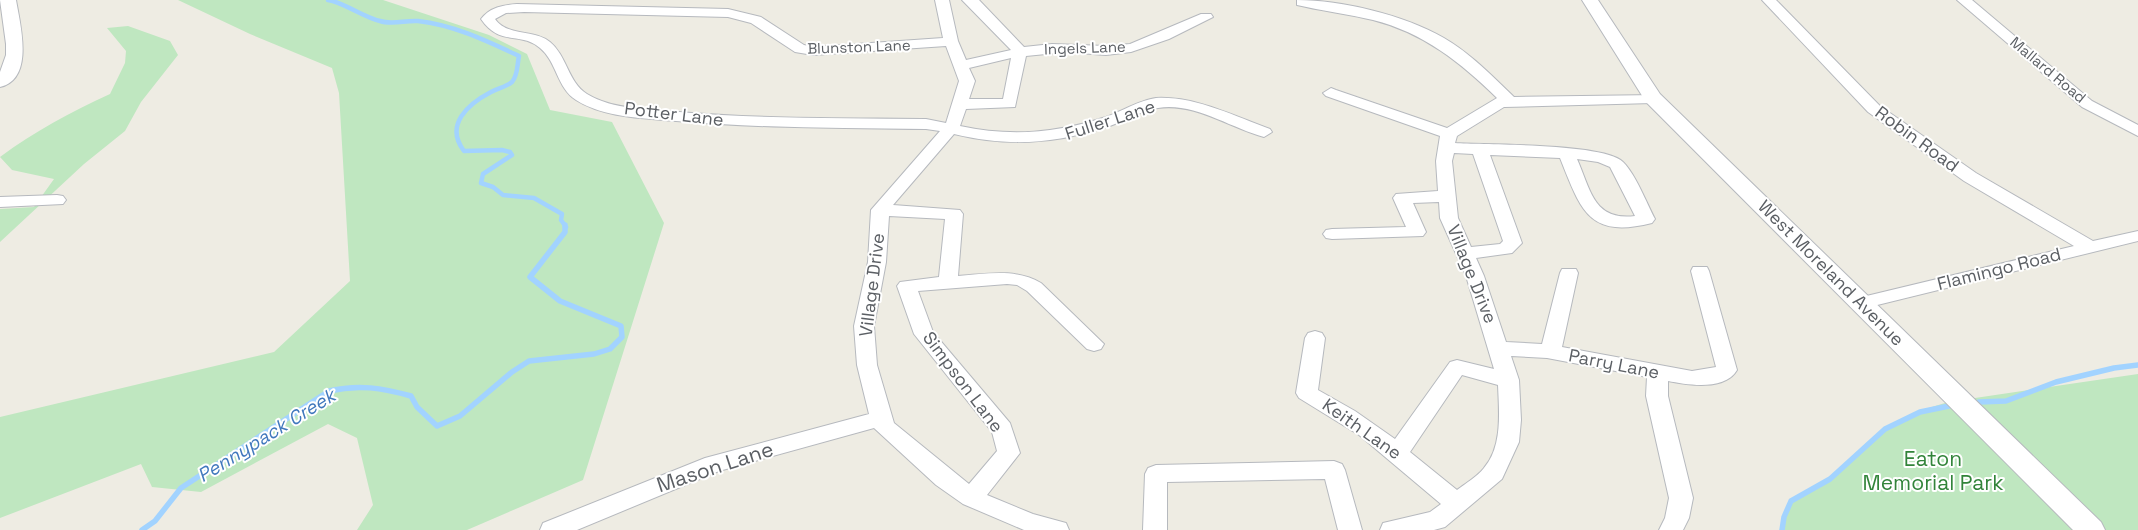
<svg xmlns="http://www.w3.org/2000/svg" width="2138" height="530" font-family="'Space Grotesk',sans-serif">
<rect width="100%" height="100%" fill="#eeece3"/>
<path fill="#bfe7c0" d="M178 0H383L489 35 527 54 550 110 612 122 664 223 583 480 467 530H357L373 505 357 438 328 424 201 492 152 487 141 464 0 518V417L274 352 350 281 339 93 332 68 250 34Z
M128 26 170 41 178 55 141 102 125 131 84 164 0 242V209L34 207 54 179 12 170 0 157C35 131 71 112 110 94L125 63 126 51 107 28Z
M2138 374V530H1782C1786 488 1799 499 1827 481 1844 470 1856 451 1872 438 1892 422 1923 409 1948 402Z"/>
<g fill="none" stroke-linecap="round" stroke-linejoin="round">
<path stroke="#a2d3ff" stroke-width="4.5" d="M328 0C343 2 363 17 380 21 392 25 406 20 418 21 454 25 487 41 519 56 517 65 518 75 512 82 506 87 498 88 491 92 468 104 444 125 464 151L502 150 510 152 512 155 483 174 481 183 493 187 503 195 534 198 562 214 561 220 566 227"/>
<path stroke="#a2d3ff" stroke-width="5.5" d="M1979 402 2006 401 2056 382 2114 368 2138 365
M142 530 155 521 181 488 329 391C359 384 382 388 411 396L417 407 437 426 460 416 512 372 529 361 594 354 610 349 622 337 621 326 560 301 530 277 565 232V225
M1782 530 1784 517 1791 501 1830 479 1885 429 1920 412 1949 406"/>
<defs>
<path id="minor" d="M935 0H949L958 41 966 60 1011 50 962 0H979L1024 47 1052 44 1106 46 1130 44 1201 14H1211L1213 17 1169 39 1131 52 1106 55 1066 52 1026 56 1015 107 966 109 960 126C1011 137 1057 133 1106 117 1122 111 1140 100 1156 98 1195 96 1234 116 1270 129L1272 132 1264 137C1230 128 1194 102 1158 108 1142 110 1121 123 1104 128 1052 144 1008 147 954 134L893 205 960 210 963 214 958 276C987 274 1015 268 1041 283L1104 344 1101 349 1094 351 1087 349 1027 291 1017 285 1007 284 918 291 933 332 1010 423 1020 453 987 495 1033 514 1066 523 1069 530H1024L963 504 936 485 874 428 719 471 577 530H540L543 523 705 458 869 414 857 365 854 326 868 262 871 210 940 131 926 129C842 128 759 128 676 121 644 118 604 118 576 100 557 88 557 62 540 48 520 31 500 47 481 19 490 7 503 5 517 4L728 9 761 17 804 45 813 47 943 38ZM524 12 728 17 751 23 795 52 813 55 946 46 959 81 946 123 926 119C844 118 761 119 679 112 650 109 613 110 587 94 568 82 567 56 550 42 534 29 508 37 495 19L506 13ZM1011 58 1003 99H969L975 81 969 68ZM889 216 945 219 939 277 900 282 897 286 914 334 992 432 997 451 969 484 894 423 877 365 874 326 886 262Z
M1297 0C1342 0 1404 15 1444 38 1470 53 1492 76 1514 97L1658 95 1661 98 1658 101 1653 103 1504 107 1457 136 1455 143C1485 145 1605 143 1623 162 1636 175 1646 202 1655 219L1652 223C1588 239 1581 210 1560 158L1490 155 1522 243 1512 253 1476 258 1484 276 1506 342 1542 344 1560 273 1562 269H1576L1578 273 1562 347 1692 371 1716 367 1691 271 1693 267H1707L1709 271 1737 370C1725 391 1688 385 1668 381V396L1693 498 1689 518 1683 530H1659L1665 518 1669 498 1646 396 1647 377 1547 358 1511 356 1519 380 1521 420 1519 442 1502 479 1445 527 1434 530H1380L1383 523 1430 512 1441 504 1359 435 1299 398 1296 393 1305 338 1308 333 1315 331 1322 333 1325 338 1318 390 1355 411 1395 439 1450 362 1457 360 1494 369 1466 276 1440 218 1439 202 1413 203 1426 232 1423 236 1332 239 1326 238 1323 234 1326 230 1332 229 1406 227 1393 198 1396 194 1438 191 1436 161 1440 136 1326 96 1323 93 1331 88 1336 90 1447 128 1497 98C1460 62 1424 33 1373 20 1348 14 1322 11 1297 5ZM1454 153 1473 154 1503 241 1500 244 1471 247 1458 218 1452 161ZM1577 159 1598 162 1610 167 1635 216C1594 221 1591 191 1577 159ZM1462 375 1498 385C1499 411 1503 446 1484 468 1477 477 1466 483 1457 490L1410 452Z
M1762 0H1776L1880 106 1976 173 2093 241 2138 231V241L1861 309 1854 307 1851 303 1854 299 2074 246 1964 181 1868 112Z
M1957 0H1972L2092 101 2138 125V136L2082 107Z
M57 195 63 196 66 200 63 204 0 207V197Z
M1334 461 1342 464 1345 470 1362 530H1338L1325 479 1167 482V530H1143L1145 474 1148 468 1156 465Z"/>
<path id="tertiary" d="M0 0H16C20 24 35 79 0 87V72L6 55V44Z
M1582 0H1598L1660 94 2101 522 2105 530H2073L1646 102Z"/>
</defs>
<use href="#minor" stroke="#b6b9be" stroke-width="2"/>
<use href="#tertiary" stroke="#b6b9be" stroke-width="2"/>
<use href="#minor" fill="#fff" fill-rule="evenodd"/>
<use href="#tertiary" fill="#fff" fill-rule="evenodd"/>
</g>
<g text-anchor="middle" stroke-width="4" stroke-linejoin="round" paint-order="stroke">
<g font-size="15" fill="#5b5f64" stroke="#fff">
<text transform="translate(859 47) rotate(-2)" y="5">Blunston Lane</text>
<text transform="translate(1085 48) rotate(-2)" y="5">Ingels Lane</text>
<text transform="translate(2048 70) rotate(40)" y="5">Mallard Road</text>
</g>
<g font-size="18" fill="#5b5f64" stroke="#fff">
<text transform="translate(674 114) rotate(7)" y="6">Potter Lane</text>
<text transform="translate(1110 120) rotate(-18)" y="6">Fuller Lane</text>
<text transform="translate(1917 139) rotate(36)" y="6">Robin Road</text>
<text transform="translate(1999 269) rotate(-14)" y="6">Flamingo Road</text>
<text transform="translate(1831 273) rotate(45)" y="6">West Moreland Avenue</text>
<text transform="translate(1472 274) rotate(68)" y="6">Village Drive</text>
<text transform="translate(872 285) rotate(-83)" y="6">Village Drive</text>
<text transform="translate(1614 364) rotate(11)" y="6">Parry Lane</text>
<text transform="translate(963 382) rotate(53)" y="6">Simpson Lane</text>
<text transform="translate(1362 429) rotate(35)" y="6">Keith Lane</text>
</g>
<g font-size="19" font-style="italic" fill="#4078bd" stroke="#fff">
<text transform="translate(266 435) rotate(-32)" y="7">Pennypack Creek</text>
</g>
<g font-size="21" fill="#32843a" stroke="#fff">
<text x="1933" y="466">Eaton<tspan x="1933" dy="24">Memorial Park</tspan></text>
</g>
<g font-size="21" fill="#5b5f64" stroke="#fff">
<text transform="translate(715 467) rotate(-18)" y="7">Mason Lane</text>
</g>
</g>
</svg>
